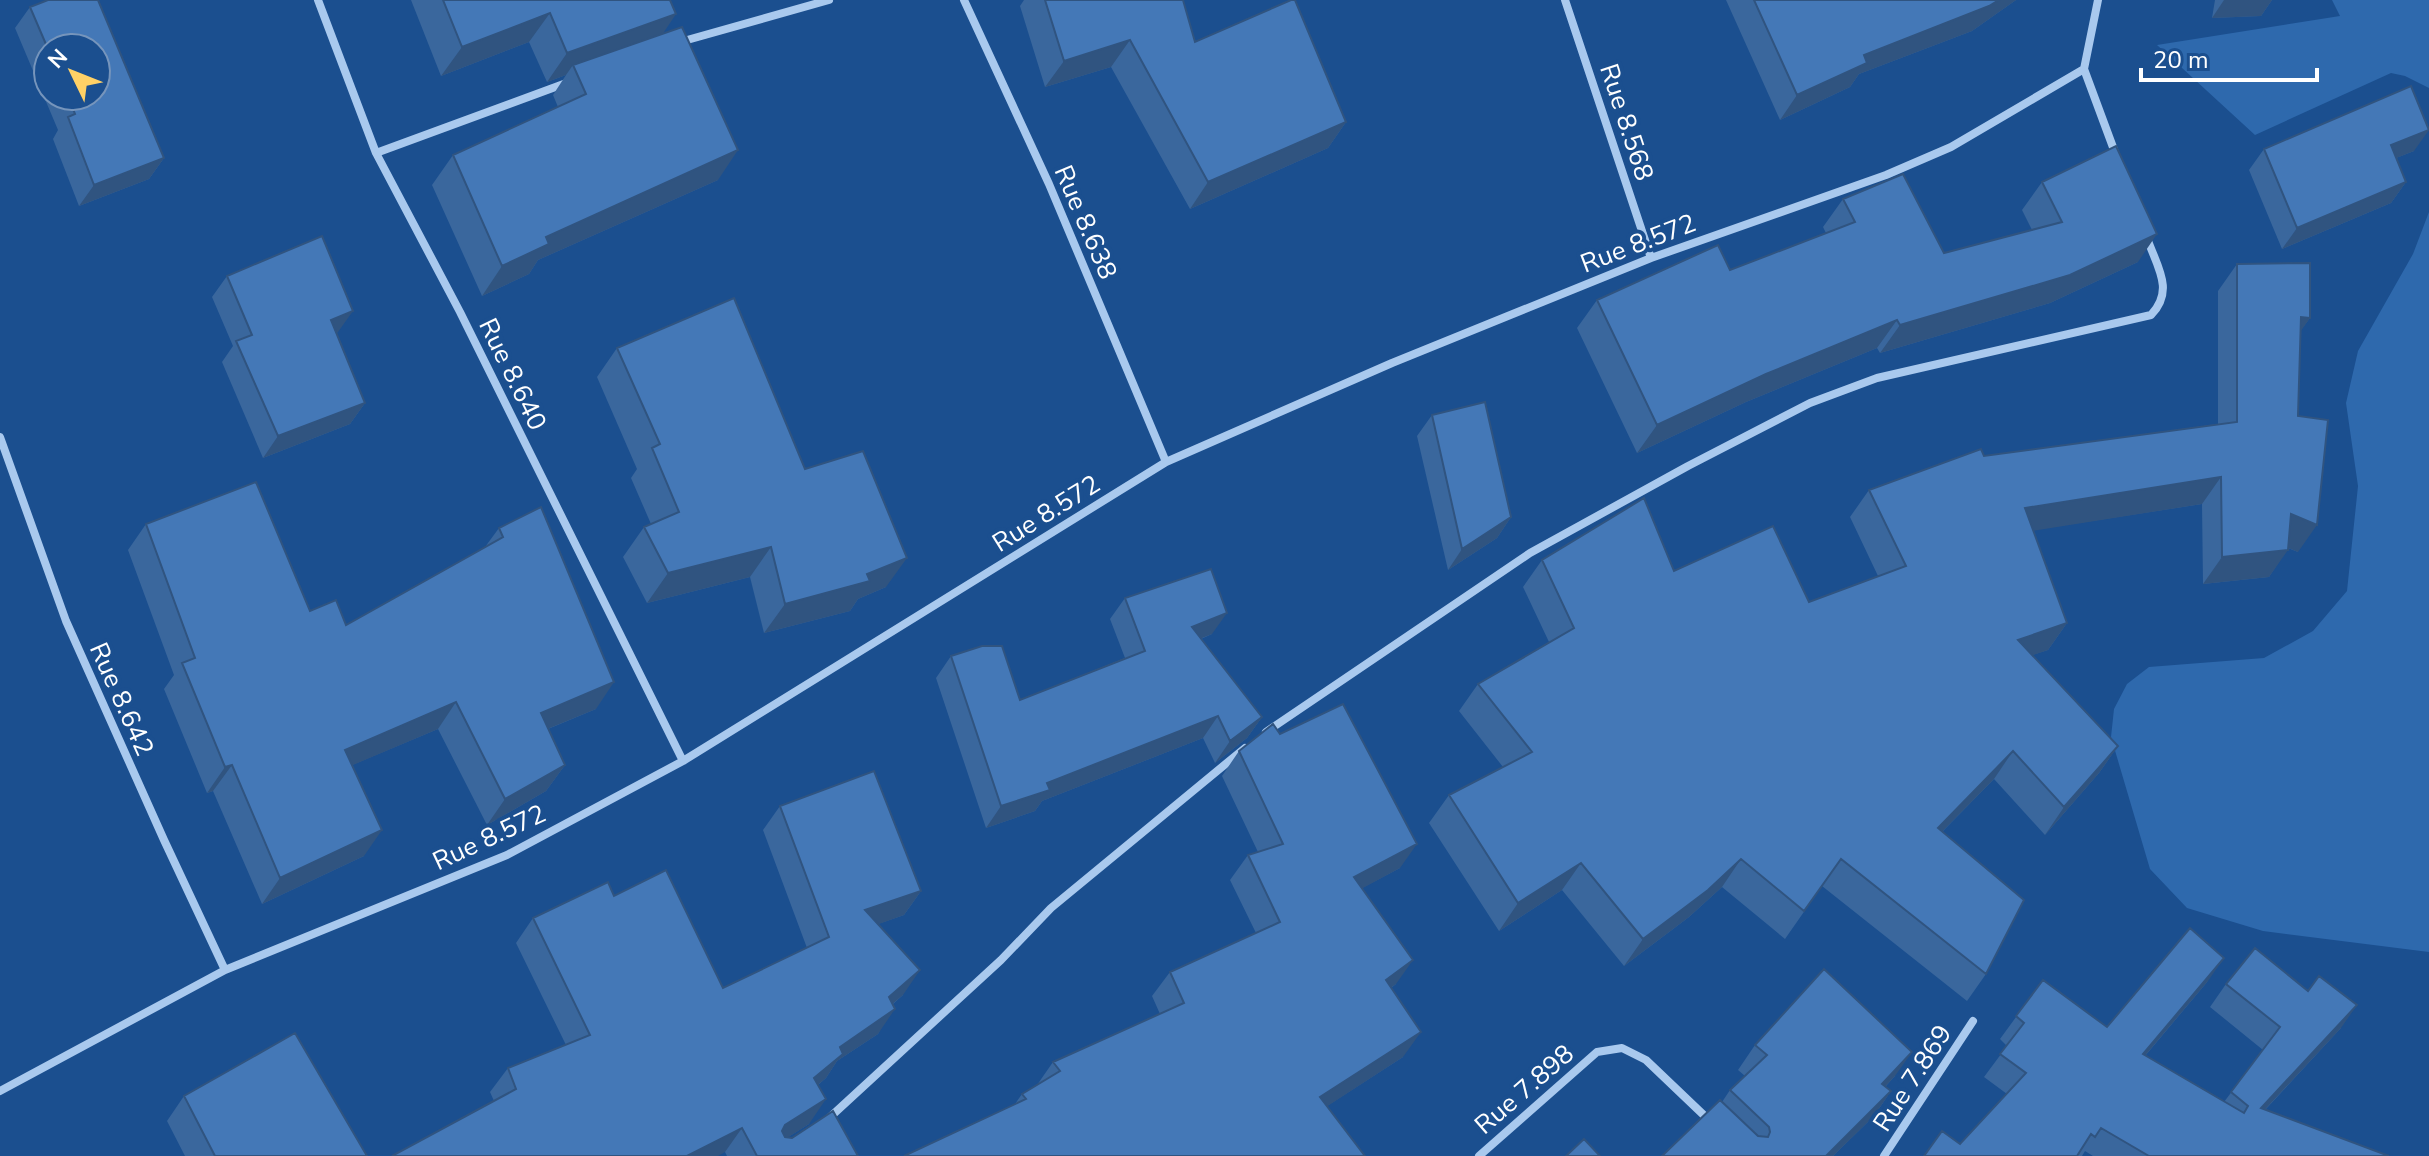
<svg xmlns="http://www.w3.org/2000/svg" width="2429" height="1156" font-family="'Nunito Sans',sans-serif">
<rect width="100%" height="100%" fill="#1b4f8f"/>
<path fill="#2e69ad" d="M2332 0H2429V88L2405 76 2391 73 2255 135 2157 45 2340 16Z
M2429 212V952L2263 931 2187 908 2150 869 2111 737 2114 709 2127 684 2149 667 2264 658 2313 631 2347 591 2358 486 2346 403 2358 351 2413 254Z"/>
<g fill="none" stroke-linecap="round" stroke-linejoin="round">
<path stroke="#a9c9ee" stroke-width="8" d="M318 0 376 153 460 312 683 761
M964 0 1049 184 1166 462
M1565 0 1651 258
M680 42 829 0
M2084 69 2117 158
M376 153 569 82
M0 437 66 621 164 840 225 970
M1266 732 1530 553 1688 466 1810 403 1877 378 2151 315C2175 290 2157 267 2147 238
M0 1091 225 970 507 855 683 761 1166 462 1392 363 1651 258 1886 175 1951 147 2084 69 2098 0
M828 1119 1001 960 1051 908 1245 748
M1479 1156 1597 1052 1622 1048 1646 1060 1711 1122
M1884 1156 1973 1021"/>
</g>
<path fill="#3a679d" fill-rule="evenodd" d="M48 0H98L164 158 149 179 79 206 53 139 58 130 15 28 30 7ZM48 48H96V96H48Z
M411 0H670L663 34 718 180 538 260 529 274 482 296 432 185 453 155 558 107 553 95 566 75 547 82 529 42 441 76Z
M1024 0H1183L1195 42 1346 122 1328 148 1190 209 1111 67 1045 87 1020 6Z
M1726 0H2016L1972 31 1859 74 1850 87 1780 120Z
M2215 0H2272L2261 16 2212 18Z
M2264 149 2414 151 2396 158 2406 182 2391 203 2282 249 2249 170Z
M2042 182 2138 262 2050 303 1880 353 1877 348 1746 402 1637 453 1577 328 1597 300 1730 270 1826 233 1823 227 1843 199 1944 253 2032 230 2022 210Z
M2237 264 2310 318 2300 331 2298 416V552L2288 548 2269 577 2203 584 2202 504 2033 530 2067 623 2048 650 2032 655 2118 746 2099 773 2045 835 1994 779 1942 832 1986 974 1967 1001 1822 886 1785 939 1722 887 1689 917 1624 966 1562 890 1499 931 1429 823 1449 795 1503 767 1459 711 1478 684 1549 642 1523 587 1542 560 1674 571 1809 602 1878 576 1850 517 1869 490 1984 456 2218 424V291Z
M227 276 338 332 336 333 365 403 350 424 263 458 222 362 233 346 212 297Z
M617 348 805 469 886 587 858 599 850 611 764 633 750 577 647 603 623 557 644 527 651 524 631 478 637 469 597 377Z
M1432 415 1511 517 1497 538 1448 570 1417 436Z
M146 524 310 611 346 625 485 547 499 528 596 709 548 729 565 765 546 791 487 825 438 729 352 765 364 856 262 904 213 791 207 793 164 689 174 675 128 550Z
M1125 598 1212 634 1201 639 1262 717 1247 738 1215 763 1203 738 1042 801 1035 811 986 828 936 678 951 656 1020 700 1125 658 1110 619Z
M1280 734 1400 868 1362 888 1396 984 1391 988 1403 1057 1327 1106 1015 1104 1022 1094 1037 1085 1053 1062 1160 1014 1152 996 1170 972 1256 933 1230 880 1248 855 1258 852 1222 776 1239 751Z
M780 806 921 891 904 915 878 924 903 995 893 1004 878 1034 837 1061 826 1078 818 1085 809 1124 788 1137 858 1156H727L725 1152 494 1101 490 1092 508 1068 566 1045 516 943 533 918 614 896 723 988 807 948 763 830Z
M2043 980 2107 1027 2208 981 2145 1056 2224 1102 2263 1050 2210 1007 2226 984 2341 1028 2265 1110 2389 1156H2093L2085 1151 2082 1156H1924L1960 1144 2007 1094 1984 1077 2007 1046 2000 1039Z
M1755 1045 1895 1076 1885 1087 1891 1091 1874 1116 1833 1156H1662L1722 1102 1730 1090 1745 1076 1738 1070Z
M184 1096 367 1156H185L167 1121Z"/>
<path fill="#305480" d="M1999 0H2016L1972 31 1859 74 1850 87 1780 120 1797 95 1864 55Z
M2224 0H2272L2261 16 2212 18Z
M550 13 529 42 441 76 462 47Z
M676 14 656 44 573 65 566 75 547 82 567 53Z
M1130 40 1111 67 1045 87 1064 61Z
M1346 122 1328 148 1190 209 1208 182Z
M2429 130 2414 151 2376 166 2391 145Z
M738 150 718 180 538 260 529 274 482 296 502 266 546 237Z
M164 158 149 179 79 206 94 185Z
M2406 182 2391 203 2282 249 2297 228Z
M2157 234 2138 262 2050 303 1880 353 1900 325Z
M353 311 338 332 316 341 331 320Z
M2301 317 2310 318 2291 345Z
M1897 320 1877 348 1746 402 1637 453 1657 425 1766 374Z
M365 403 350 424 263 458 278 436Z
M2221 477 2202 504 2006 535 2025 508Z
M2291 514 2317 525 2298 552 2272 541Z
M1511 517 1497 538 1448 570 1462 549Z
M771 547 750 577 647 603 668 573Z
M2288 550 2269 577 2203 584 2222 557Z
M907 558 886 587 858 599 850 611 764 633 785 604 867 574Z
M1227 613 1212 634 1177 648 1192 627Z
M2067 623 2048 650 1999 667 2018 640Z
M614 682 596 709 523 739 541 713Z
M456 702 438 729 327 776 345 750Z
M1218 716 1203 738 1042 801 1035 811 986 828 1001 806 1047 783Z
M1262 717 1247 738 1215 763 1230 741Z
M2118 746 2099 773 2045 835 2064 807Z
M2013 751 1994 779 1919 855 1938 828Z
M232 765 213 791 207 793 225 767Z
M565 765 546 791 487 825 505 799Z
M382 830 364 856 262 904 280 878Z
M1417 844 1400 868 1337 902 1354 877Z
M1741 859 1722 887 1689 917 1624 966 1643 939Z
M1581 863 1562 890 1499 931 1518 903Z
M921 891 904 915 848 935 865 910Z
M2224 958 2208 981 2127 1077 2143 1054Z
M1413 960 1396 984 1368 1004 1386 980Z
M920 970 903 995 872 1021 889 997Z
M2357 1005 2341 1028 2245 1131 2261 1108Z
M895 1009 878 1034 837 1061 826 1078 797 1102 814 1078 840 1047Z
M1421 1032 1403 1057 1303 1122 1320 1097Z
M1912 1052 1895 1076 1864 1109 1882 1084Z
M1891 1091 1874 1116 1833 1156H1826Z
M826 1099 809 1124 768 1150 785 1125Z
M742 1128 725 1152 718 1156H687Z"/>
<path fill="#4478b7" stroke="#305480" stroke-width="2" d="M48 0H98L164 158 94 185 68 117 75 114 68 96H96V48H48V49L30 7Z
M443 0H670L676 14 567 53 550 13 462 47Z
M1045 0H1183L1195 42 1291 0H1295L1346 122 1208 182 1130 40 1064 61Z
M1754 0H1999L1989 6 1864 55 1867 63 1797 95Z
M682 27 738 150 546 237 549 244 502 266 453 155 586 94 573 65Z
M2411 86 2429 130 2391 145 2406 182 2297 228 2264 149Z
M2116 146 2157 234 2070 275 1900 325 1897 320 1766 374 1657 425 1597 300 1718 245 1730 270 1855 222 1843 199 1903 174 1944 253 2062 222 2042 182Z
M322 236 353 311 331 320 365 403 278 436 236 341 252 335 227 276Z
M2310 263V318L2301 317 2298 416 2328 420 2317 525 2291 514 2288 550 2222 557 2221 477 2025 508 2067 623 2018 640 2118 746 2064 807 2013 751 1938 828 2024 900 1986 974 1841 859 1804 911 1741 859 1708 890 1643 939 1581 863 1518 903 1449 795 1532 752 1478 684 1574 628 1542 560 1644 498 1674 571 1773 526 1809 602 1906 566 1869 490 1981 449 1984 456 2237 422V264Z
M734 298 805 469 863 451 907 558 867 574 870 581 785 604 771 547 668 573 644 527 679 512 652 448 660 444 617 348Z
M1485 402 1511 517 1462 549 1432 415Z
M256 482 310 611 336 600 346 625 503 537 499 528 541 507 614 682 541 713 565 765 505 799 456 702 345 750 382 830 280 878 232 765 225 767 182 663 195 658 146 524Z
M1211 569 1227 613 1192 627 1262 717 1230 741 1218 716 1047 783 1050 790 1001 806 951 656 982 646H1002L1020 700 1145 651 1125 598Z
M1343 704 1417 844 1354 877 1413 960 1386 980 1421 1032 1320 1097 1365 1156H904L1026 1099 1022 1094 1060 1071 1053 1062 1184 1003 1170 972 1280 922 1248 855 1283 844 1239 751 1273 724 1280 734Z
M874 771 921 891 865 910 920 970 889 997 895 1009 840 1047 843 1054 814 1078 826 1099 785 1125 782 1131 785 1137 792 1138 833 1111 858 1156H757L742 1128 687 1156H392L516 1089 508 1068 590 1035 533 918 608 882 614 896 666 870 723 988 829 937 780 806Z
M2190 928 2224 958 2143 1054 2244 1113 2248 1106 2231 1092 2280 1027 2226 984 2255 948 2308 991 2319 976 2357 1005 2261 1108 2389 1156H2149L2101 1128 2095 1137 2091 1134 2077 1156H1924L1942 1131 1960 1144 2026 1073 2000 1054 2024 1023 2016 1016 2043 980 2107 1027Z
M1824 969 1912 1052 1882 1084 1891 1091 1826 1156H1662L1720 1100 1758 1136 1768 1137 1770 1132 1769 1127 1730 1090 1767 1055 1755 1045Z
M295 1033 367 1156H215L184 1096Z
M1584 1139 1600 1156H1566Z"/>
<g text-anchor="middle" stroke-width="8" stroke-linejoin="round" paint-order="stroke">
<g font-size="26" fill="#fff" stroke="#1b4f8f">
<text transform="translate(1627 122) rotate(72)" y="9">Rue 8.568</text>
<text transform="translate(1086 222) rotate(67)" y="9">Rue 8.638</text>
<text transform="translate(1638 243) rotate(-21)" y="9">Rue 8.572</text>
<text transform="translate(513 374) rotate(64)" y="9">Rue 8.640</text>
<text transform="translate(1046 513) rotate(-32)" y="9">Rue 8.572</text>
<text transform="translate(122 699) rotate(66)" y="9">Rue 8.642</text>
<text transform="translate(489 837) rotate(-25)" y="9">Rue 8.572</text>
<text transform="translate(1912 1078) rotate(-57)" y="9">Rue 7.869</text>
<text transform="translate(1524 1089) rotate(-41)" y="9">Rue 7.898</text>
</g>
</g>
<g transform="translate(72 72) rotate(313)"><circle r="38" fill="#1b4f8f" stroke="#7695bc" stroke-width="2"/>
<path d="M0-6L14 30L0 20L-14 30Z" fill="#ffd166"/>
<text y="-12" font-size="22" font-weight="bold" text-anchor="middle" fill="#ffffff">N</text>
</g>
<path d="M2141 68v12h176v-12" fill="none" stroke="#ffffff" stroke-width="4"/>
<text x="2153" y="68" font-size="24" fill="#ffffff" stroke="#1b4f8f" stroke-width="6" paint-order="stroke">20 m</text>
</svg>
